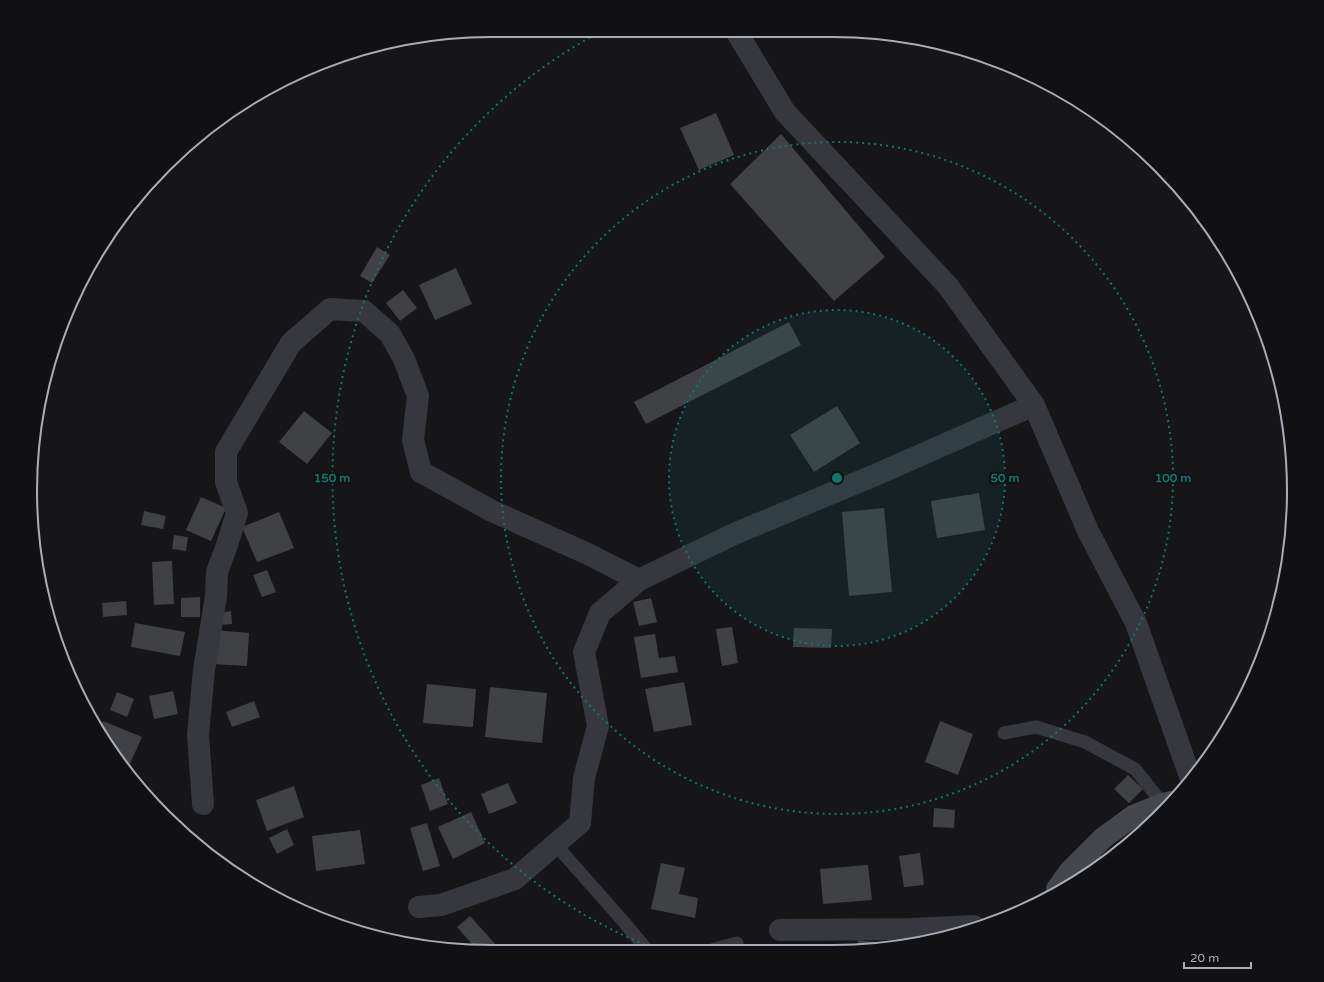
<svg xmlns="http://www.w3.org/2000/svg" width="1324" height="982" font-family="'Varela Round',sans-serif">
<rect width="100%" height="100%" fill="#161618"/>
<path fill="#404145" d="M569 30H586L574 38Z
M716 113 734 155 699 170 680 128Z
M781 134 885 257 834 301 730 184Z
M377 247 390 255 372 283 360 276Z
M456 268 472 304 435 320 419 285Z
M403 290 417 308 400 321 386 303Z
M789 322 801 345 646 424 634 402Z
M837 406 860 443 814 472 790 435Z
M304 411 332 433 307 464 279 442Z
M979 493 985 530 937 538 931 501Z
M201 497 226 508 211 541 186 530Z
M884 508 892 592 849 596 842 512Z
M144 511 166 516 163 529 141 525Z
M279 512 294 548 257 562 242 527Z
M174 535 188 537 186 551 172 549Z
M172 561 174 604 154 605 152 562Z
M267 570 276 592 262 597 253 575Z
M200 597V617H181V598Z
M651 598 657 622 639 626 633 602Z
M126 601 127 615 103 617 102 603Z
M231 611 232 624 220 625 219 613Z
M135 623 185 632 180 656 131 647Z
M732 627 738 663 722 666 716 629Z
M794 628 832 629 831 648 793 647Z
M214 630 249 633 247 666 212 664Z
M655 634 659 658 675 656 678 672 641 678 634 637Z
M684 682 692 725 654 732 645 689Z
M427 684 476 689 473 727 423 723Z
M490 687 547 693 542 743 485 737Z
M173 691 178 714 154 719 149 696Z
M117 692 134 699 127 717 110 710Z
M254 701 260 717 232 727 226 712Z
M103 721 142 737 126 773 99 732Z
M940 721 973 734 958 775 925 762Z
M1128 775 1143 789 1129 803 1114 789Z
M439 778 448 804 430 811 421 785Z
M508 783 517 803 489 814 481 794Z
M294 786 304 817 267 831 256 800Z
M149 797 158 801 156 805Z
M934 808 955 810 954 828 933 827Z
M471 812 485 843 453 859 438 827Z
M427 823 440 866 423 871 410 828Z
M287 829 294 845 277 854 269 838Z
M360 830 365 864 316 871 312 836Z
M920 853 924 885 904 887 899 856Z
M661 863 685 868 679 894 698 898 695 918 651 909Z
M868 865 872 900 823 904 820 869Z
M470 916 497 946 492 951H478L457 927Z
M858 940 898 945V947L893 948H857Z"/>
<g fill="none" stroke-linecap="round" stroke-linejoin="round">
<path stroke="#37383d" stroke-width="13" d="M1004 733 1036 727 1085 742 1135 769 1163 804
M555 844 623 921 647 950
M714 949 737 943"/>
<path stroke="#37383d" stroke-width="22" d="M736 31 785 112 948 286 1034 405 1088 531 1136 623 1191 779
M203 804 198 735 204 670 216 596 217 572 227 545 237 513 226 482V452L291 343 330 309 364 311 390 334 404 359 418 396 413 440 421 472 492 511 588 554 639 580
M419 907 441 905 515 879 580 823 584 778 598 726 584 652 600 613 639 580 734 534 880 473 1034 405
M780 930 912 929 974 926"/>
<path stroke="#45474d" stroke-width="22" d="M1057 889 1070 871 1103 838 1133 816 1163 804 1172 802"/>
</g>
<circle cx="837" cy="478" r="168" fill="#0f766e" fill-opacity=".12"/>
<g fill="none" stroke="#0f766e" stroke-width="2" stroke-dasharray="2 4">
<circle cx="837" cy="478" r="168"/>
<circle cx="837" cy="478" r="336"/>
<path d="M656 949A505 505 0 0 1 600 32"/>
</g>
<path d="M0 0H1324V982H0ZM491 37H833A454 454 0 0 1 1287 491V491A454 454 0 0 1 833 945H491A454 454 0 0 1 37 491V491A454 454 0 0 1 491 37Z" fill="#111113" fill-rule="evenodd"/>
<path fill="none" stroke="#a8adb8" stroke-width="2" d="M491 37H833A454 454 0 0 1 1287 491V491A454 454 0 0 1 833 945H491A454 454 0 0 1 37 491V491A454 454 0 0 1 491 37Z"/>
<circle cx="837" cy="478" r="6" fill="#0f766e" stroke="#111113" stroke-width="2"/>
<g font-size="12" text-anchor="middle" font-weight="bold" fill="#0f766e" stroke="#111113" stroke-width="4" stroke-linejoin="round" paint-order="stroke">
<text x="1005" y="482">50 m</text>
<text x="1173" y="482">100 m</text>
<text x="332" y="482">150 m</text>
</g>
<path d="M1184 962v6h67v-6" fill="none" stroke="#a8adb8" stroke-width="2"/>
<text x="1190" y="962" font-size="12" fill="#a8adb8" stroke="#111113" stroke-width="3" paint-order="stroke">20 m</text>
</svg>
